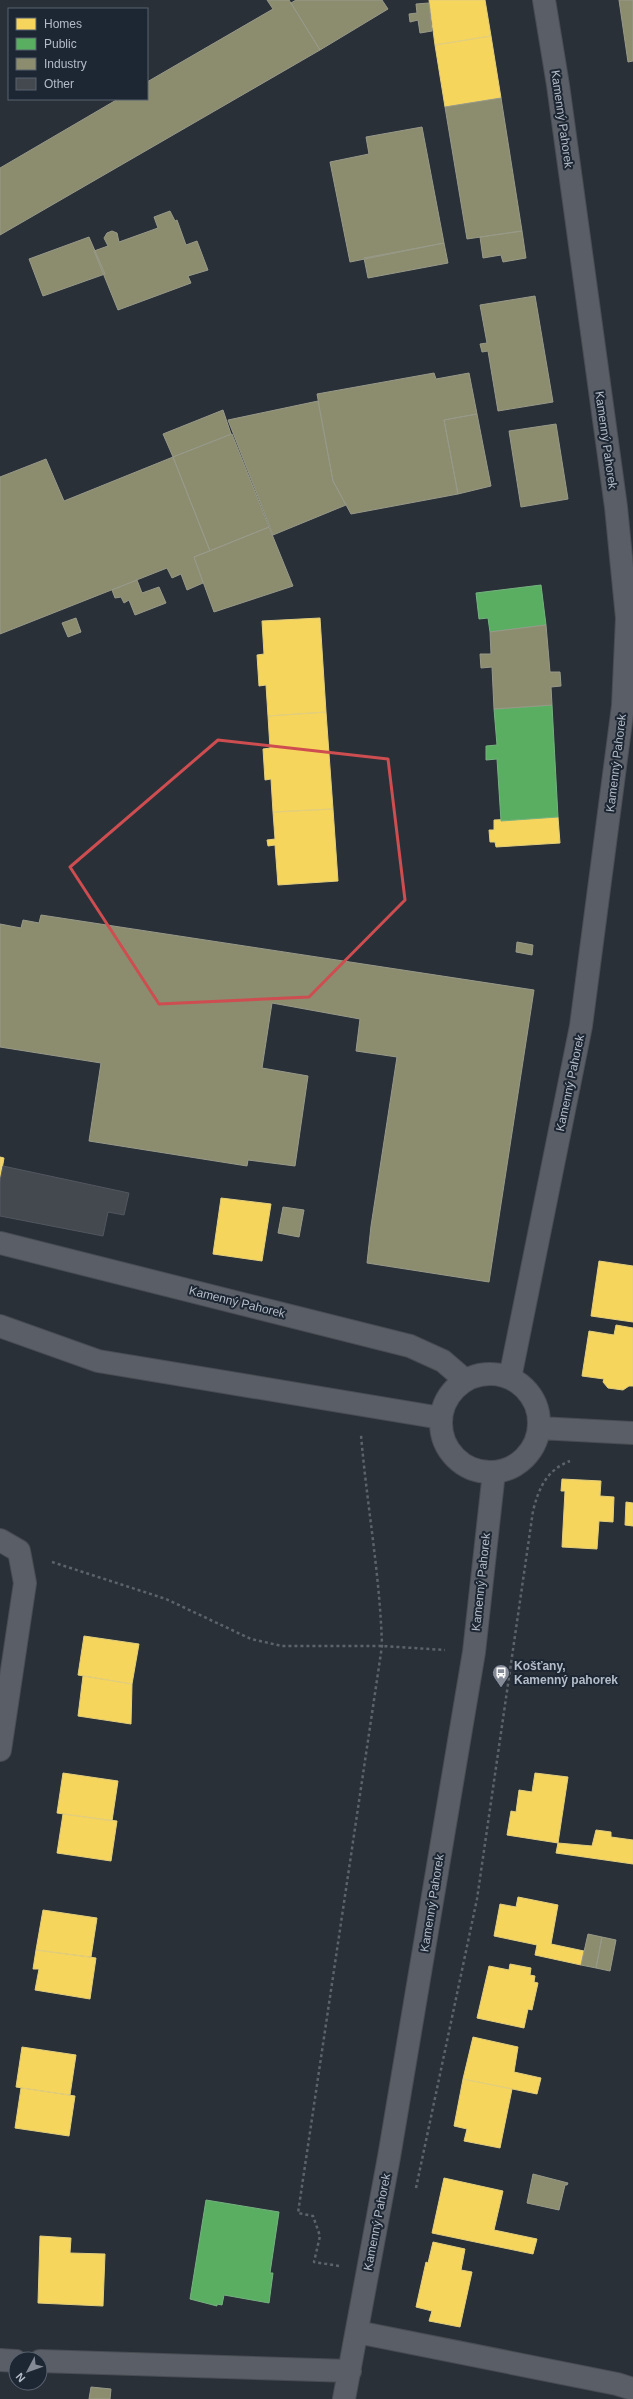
<svg xmlns="http://www.w3.org/2000/svg" width="633" height="2399" font-family="Helvetica,sans-serif">
<rect width="100%" height="100%" fill="#2a3038"/>
<path fill="#f6d55c" stroke="#e2ce7d" d="M429 0H485L491 36 435 45Z
M491 36 501 98 445 107 435 45Z
M320 618 326 712 268 716 266 685 259 686 257 655 264 654 262 621Z
M326 712 333 809 273 812 271 779 265 780 263 749 270 748 268 716Z
M333 809 338 881 278 885 275 845 268 846 267 840 275 839 273 812Z
M558 817 560 843 496 847 495 842H490L489 830H494V820Z
M0 1157 4 1158 0 1181Z
M221 1198 271 1204 262 1261 213 1254Z
M599 1261 633 1266V1322L591 1316Z
M616 1325 633 1328V1386H629L623 1390 608 1388 603 1382 604 1379 582 1376 589 1331 614 1335Z
M562 1479 601 1481 600 1496 614 1497 613 1522 599 1521 597 1549 562 1547 565 1491H561Z
M626 1502 633 1503V1526L625 1525Z
M84 1636 139 1644 132 1684 78 1675Z
M83 1676 132 1684 131 1724 78 1716Z
M63 1773 118 1781 112 1821 57 1813Z
M535 1773 568 1777 558 1843 507 1835 511 1811 516 1812 519 1790 532 1792Z
M63 1814 117 1821 111 1861 57 1853Z
M596 1830 611 1832V1837L633 1840V1864L556 1853 558 1843 592 1846Z
M518 1897 558 1905 551 1944 584 1951 581 1965 535 1955 537 1945 494 1936 500 1904 516 1907Z
M43 1910 97 1918 91 1957 36 1950Z
M36 1950 96 1958 90 1999 35 1990 39 1969H33Z
M510 1964 531 1968 530 1975 535 1976 534 1982 538 1983 532 2010 528 2009 524 2028 477 2018 489 1966 509 1970Z
M473 2037 518 2047 514 2072 541 2078 537 2094 463 2079Z
M22 2047 76 2055 70 2095 16 2087Z
M463 2079 512 2089 500 2148 464 2141 467 2129 454 2126Z
M21 2088 75 2096 69 2136 15 2128Z
M444 2178 503 2191 494 2230 537 2239 533 2254 432 2233Z
M40 2236 71 2238 70 2253 105 2254 103 2306 38 2303Z
M433 2242 465 2249 461 2270 472 2272 460 2327 429 2321 432 2311 416 2307 426 2262 428 2263Z"/>
<path fill="#5aae61" stroke="#75b280" d="M541 585 546 625 490 632 488 618 479 619 476 593Z
M552 705 558 817 501 821 497 759 486 760V746L497 745 494 709Z
M206 2200 279 2212 270 2273H273L269 2303 224 2295 222 2305 217 2304V2306L190 2299Z"/>
<path fill="#8c8c6e" stroke="#989a89" d="M267 0H289L320 50 0 235V168L118 99H147V82L273 9Z
M296 0H382L388 9 320 50 291 3Z
M619 0H633V61L628 62Z
M429 3 432 31 420 33 418 20 410 22 409 14 417 13 416 4Z
M501 98 522 231 467 239 445 107Z
M422 127 444 243 350 262 330 162 369 154 366 137Z
M170 211 175 221 177 220 186 245 197 241 208 270 188 276 191 283 118 310 94 251 108 246 104 238 107 233 112 231 117 233 119 242 158 228 154 217Z
M522 231 526 258 503 262 501 255 483 258 480 237Z
M89 237 105 274 43 296 29 259Z
M444 243 448 263 368 278 364 258Z
M535 296 553 402 498 411 488 351 482 352 480 344 487 343 480 305Z
M434 373 436 379 469 373 477 414 444 420 458 494 351 514 333 481 317 394Z
M318 401 333 481 346 505 273 535 228 420Z
M223 410 231 434 173 457 163 434Z
M477 414 491 486 458 494 444 420Z
M556 424 568 499 521 507 509 431Z
M232 434 269 527 210 551 173 457Z
M173 457 210 551 194 557 203 583 187 590 181 574 172 578 167 568 0 634V477L46 459 64 501Z
M269 527 293 586 214 612 194 557Z
M137 580 142 593 159 587 166 603 135 615 129 600 124 603 121 597 115 598 112 590Z
M76 618 81 632 68 637 62 623Z
M546 625 550 672H560L561 686 551 687 552 705 494 709 492 667 481 668 480 654H491L490 632Z
M41 915 534 990 489 1282 367 1263 371 1226 397 1057 356 1051 360 1019 272 1003 262 1068 308 1076 295 1166 248 1160 247 1166 89 1141 101 1063 0 1047V924L21 928 23 920 39 923Z
M517 942 533 945 532 955 516 952Z
M283 1207 304 1210 299 1237 278 1233Z
M588 1934 602 1937 596 1968 581 1965Z
M602 1937 616 1940 610 1971 596 1968Z
M533 2174 568 2183 567 2185H565L559 2210 527 2203Z
M91 2387 111 2389 110 2399H89Z"/>
<path fill="#444950" stroke="#52575f" d="M3 1166 129 1193 124 1215 108 1212 103 1236 0 1216V1181Z"/>
<g fill="none" stroke-linecap="round" stroke-linejoin="round">
<defs>
<path id="minor" d="M0 1243 410 1346 443 1361 465 1380
M0 1326 98 1361 441 1418
M441 1423a49 49 0 1 1 98 0a49 49 0 1 1-98 0Z
M510 1378 581 1026 623 706 627 618 616 507 558 85 544 0
M539 1428 633 1433
M0 1540 19 1551 25 1583 0 1750
M357 2332 617 2384 633 2389
M0 2360 16 2361
M40 2361 350 2371
M344 2399 389 2157 474 1652 494 1472"/>
</defs>
<use href="#minor" stroke="#484c53" stroke-width="24"/>
<path stroke="#5d636a" stroke-width="2.5" stroke-dasharray="3 3" stroke-linecap="butt" d="M52 1562 166 1599 251 1639 282 1646H382L445 1650
M416 2188 477 1899 533 1511C539 1487 547 1470 570 1461
M339 2266 314 2262 320 2236 313 2216 298 2213 382 1646C380 1575 367 1506 361 1435"/>
<use href="#minor" stroke="#5a5e66" stroke-width="22"/>
</g>
<path fill="none" stroke="#ce4d50" stroke-width="3" stroke-linejoin="round" d="M218 740 388 759 405 900 309 997 159 1004 70 867Z"/>
<defs>
<symbol id="bus-pin" viewBox="-11 -11 22 30"><path d="M0 17L-7.5 6A9.5 9.5 0 1 1 7.5 6Z" fill="#848b96" stroke="#1d2633"/><path d="M-5-6H5V4H4V6H2V4H-2V6H-4V4H-5ZM-3.5-4V0h7V-4ZM-3.5 1.2v1.5H-2V1.2ZM2 1.2v1.5H3.5V1.2Z" fill="#fff"/></symbol>
</defs>
<g fill-rule="evenodd">
<use href="#bus-pin" x="491" y="1663" width="20" height="27"/>
</g>
<g text-anchor="middle" stroke-width="4" stroke-linejoin="round" paint-order="stroke">
<g font-size="12" fill="#b4bcc9" stroke="#1d2633">
<text transform="translate(562 119) rotate(82)" y="4">Kamenný Pahorek</text>
<text transform="translate(606 440) rotate(82)" y="4">Kamenný Pahorek</text>
<text transform="translate(616 763) rotate(-83)" y="4">Kamenný Pahorek</text>
<text transform="translate(570 1083) rotate(-78)" y="4">Kamenný Pahorek</text>
<text transform="translate(237 1302) rotate(14)" y="4">Kamenný Pahorek</text>
<text transform="translate(481 1582) rotate(-84)" y="4">Kamenný Pahorek</text>
<text transform="translate(432 1903) rotate(-81)" y="4">Kamenný Pahorek</text>
<text transform="translate(377 2222) rotate(-79)" y="4">Kamenný Pahorek</text>
</g>
<g font-size="12" font-weight="bold" fill="#b4bcc9" stroke="#1d2633" text-anchor="start">
<text x="514" y="1670">Košťany,<tspan x="514" dy="14">Kamenný pahorek</tspan></text>
</g>
</g>
<rect x="8" y="8" width="140" height="92" fill="#1d2633" stroke="#59626f"/>
<rect x="16" y="18" width="20" height="12" fill="#f6d55c" stroke="#59626f"/>
<text x="44" y="28" font-size="12" fill="#b4bcc9">Homes</text>
<rect x="16" y="38" width="20" height="12" fill="#5aae61" stroke="#59626f"/>
<text x="44" y="48" font-size="12" fill="#b4bcc9">Public</text>
<rect x="16" y="58" width="20" height="12" fill="#8c8c6e" stroke="#59626f"/>
<text x="44" y="68" font-size="12" fill="#b4bcc9">Industry</text>
<rect x="16" y="78" width="20" height="12" fill="#444950" stroke="#59626f"/>
<text x="44" y="88" font-size="12" fill="#b4bcc9">Other</text>
<g transform="translate(28 2371) rotate(229)"><circle r="19" fill="#1d2633" stroke="#59626f"/>
<path d="M0-3L7 15L0 10L-7 15Z" fill="#848b96"/>
<text y="-6" font-size="11" font-weight="bold" text-anchor="middle" fill="#b4bcc9">N</text>
</g>
</svg>
